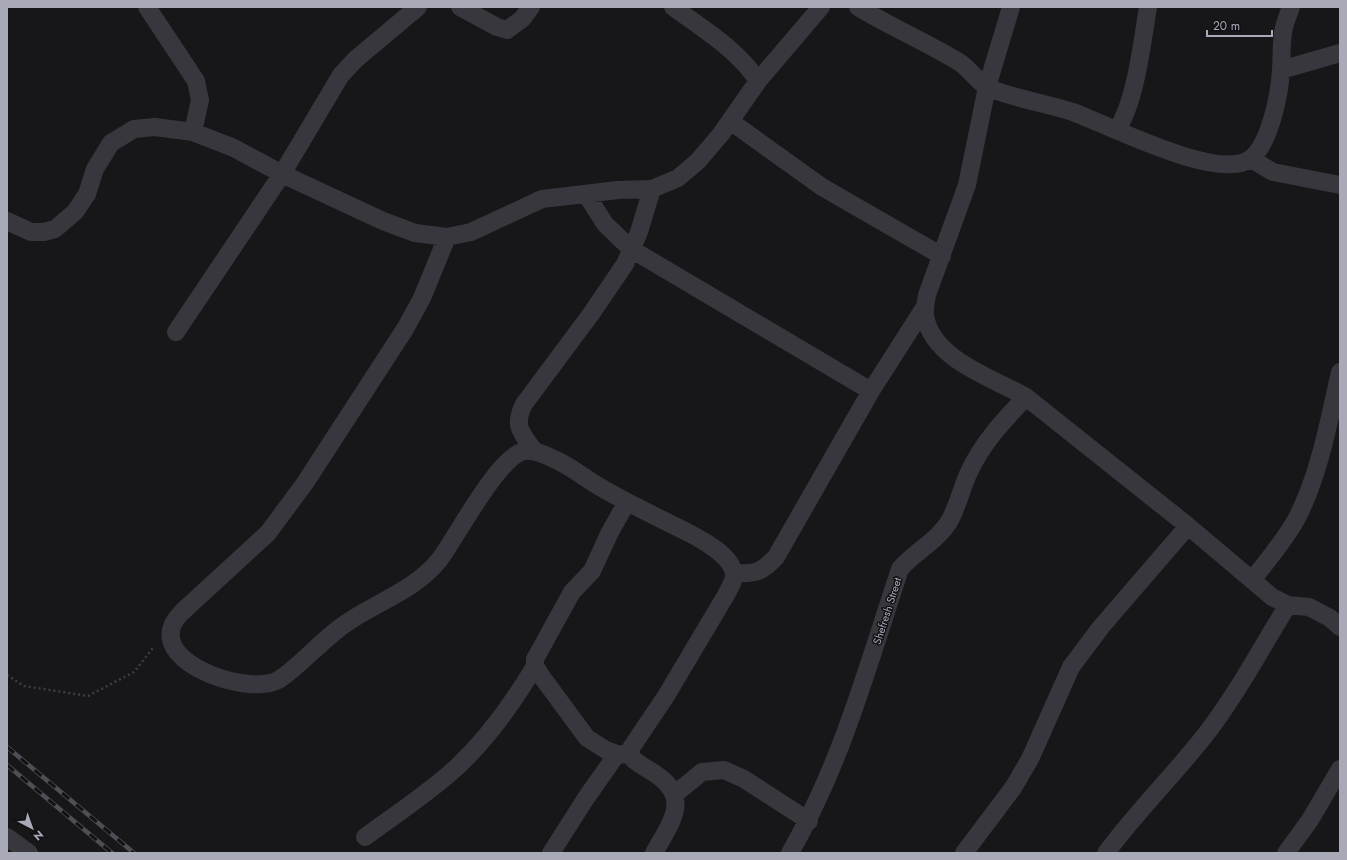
<svg xmlns="http://www.w3.org/2000/svg" width="1347" height="860" font-family="Jost,sans-serif">
<rect width="100%" height="100%" fill="#171618"/>
<g fill="none" stroke-linecap="round" stroke-linejoin="round">
<path stroke="#3d3e44" stroke-width="2.5" stroke-dasharray="2 3" stroke-linecap="butt" d="M7 675 24 686 88 696 134 672 153 648"/>
<path stroke="#38373d" stroke-width="18" d="M147 7 196 81 200 100 193 132
M460 7 497 27 507 30 522 19 531 7
M673 7C703 29 737 49 758 81
M858 7C891 27 926 42 959 62 969 68 979 84 989 88 1015 99 1046 103 1073 112 1108 125 1219 182 1250 159 1270 145 1280 92 1281 69 1282 57 1281 45 1283 33 1284 24 1288 15 1291 7
M1011 7 987 87 967 185 927 295C926 302 924 309 925 316 933 360 993 378 1026 397L1188 526 1272 597 1288 605 1309 607 1330 618 1340 627
M1281 70 1340 53
M730 121 822 187 942 256
M1117 130C1136 100 1142 43 1148 7
M1251 159 1273 172 1340 185
M586 194 605 224 631 249 871 391
M7 221 31 232H44L55 229 75 212 87 194 95 169 111 143 134 129 155 127 193 132 234 148 282 174 383 221 415 233 447 237 471 232 542 199 618 190 652 189 678 178 698 161 721 134 758 81 821 7
M447 237 422 298 405 329 305 483 268 533 182 612C179 615 175 620 173 624 154 666 253 697 280 679 303 663 322 640 345 624 376 602 416 590 440 559 457 536 498 457 524 451 534 449 545 455 554 459 570 466 585 478 600 487 629 504 659 518 689 533 704 541 735 557 734 577 733 583 729 589 726 595L666 696 631 748V755L633 759C642 767 653 771 662 779 690 802 668 827 654 853
M176 332 282 174 341 75 356 59 418 7
M534 451C521 432 513 426 524 404L591 314 625 264 639 232 652 189
M627 502 610 532 592 571 572 592 535 659V666L542 677 587 738 606 750 617 754 631 755
M734 573C755 574 761 573 776 557L871 391 924 308
M1252 580C1268 560 1285 540 1297 518 1320 473 1329 420 1340 372
M675 794 702 772 724 770 744 779 809 821
M7 837 29 853
M365 837C396 814 429 793 457 767 489 737 513 703 535 666
M551 853 586 798 617 754
M790 853C842 762 867 668 900 569 915 551 938 541 950 520 958 505 962 487 969 472 983 442 1004 420 1026 397
M964 853 1013 788 1030 759 1071 667 1101 627 1188 526
M1106 853C1137 811 1174 775 1206 734 1237 694 1261 648 1288 605
M1286 853 1310 820 1340 769"/>
<defs>
<path id="rail" d="M7 747 134 853
M7 765 112 853"/>
</defs>
<use href="#rail" stroke="#4e4f56" stroke-width="4.5"/>
<use href="#rail" stroke="#121113" stroke-width="3" stroke-dasharray="9" stroke-linecap="butt"/>
</g>
<g text-anchor="middle" stroke-width="3" stroke-linejoin="round" paint-order="stroke">
<g font-size="11" fill="#a8aab8" stroke="#121113">
<text transform="translate(887 611) rotate(-72)" y="4">Shefresh Street</text>
</g>
</g>
<rect width="1347" height="860" fill="none" stroke="#a8aab8" stroke-width="16"/>
<g transform="translate(32 828) rotate(139)" stroke="#121113" stroke-width="3" paint-order="stroke">
<path d="M0-3L7 15L0 10L-7 15Z" fill="#a8aab8"/>
<text y="-6" font-size="11" font-weight="bold" text-anchor="middle" fill="#a8aab8">N</text>
</g>
<path d="M1207 30v6h65v-6" fill="none" stroke="#a8aab8" stroke-width="2"/>
<text x="1213" y="30" font-size="12" fill="#a8aab8" stroke="#121113" stroke-width="3" paint-order="stroke">20 m</text>
</svg>
